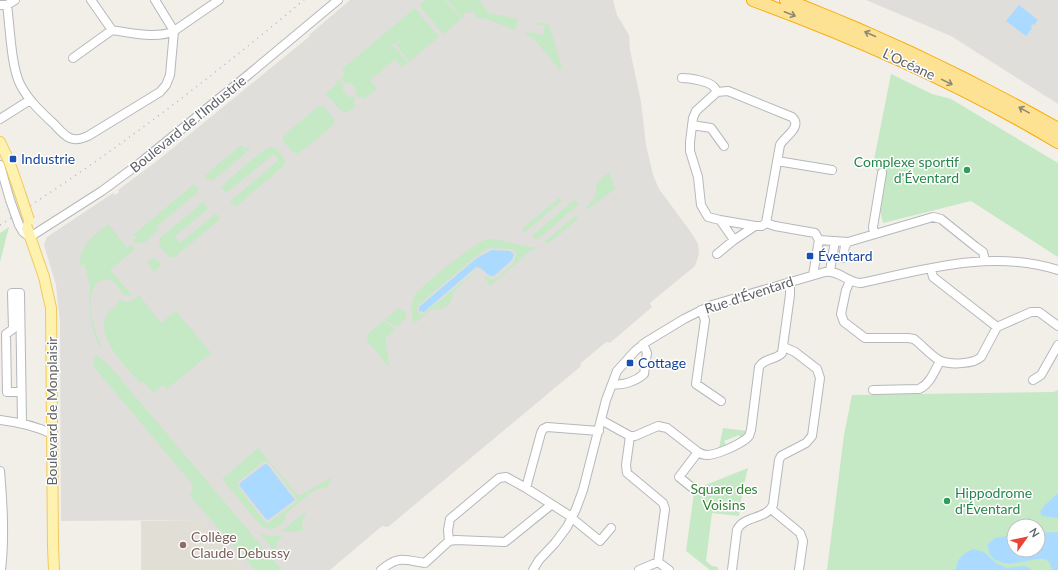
<svg xmlns="http://www.w3.org/2000/svg" width="1058" height="570" font-family="Lato,sans-serif">
<rect width="100%" height="100%" fill="#f1efe8"/>
<path fill="#e0deda" d="M350 0H613L617 15 629 35 630 50 641 102 646 145 653 175 659 189 693 235 698 244 699 254 695 266 650 303 652 307 610 343 606 342 581 363 580 367 388 527 382 526 330 570H246L201 520 61 521 60 322 56 285 44 245 47 237 113 193 115 195 119 192 118 190 157 161 310 36 309 35Z
M866 0H1058V104L951 36Z"/>
<path fill="#e1ded6" d="M201 520 246 570H141V521Z"/>
<path fill="#c5e8c5" fill-rule="evenodd" d="M425 0H445L461 19 443 34 419 5Z
M447 0H479L489 13 518 19 515 30 489 20 475 17V12L463 13 464 17 462 18Z
M415 8 439 37 409 62 396 45 400 41 399 40 388 49 389 50 394 46 408 63 402 67 395 59 370 80 377 89 364 99 362 96 359 98 355 94 358 91 350 82 347 84 341 78 345 74 342 69Z
M537 22 549 25 562 68 560 70 534 39 526 34 527 32 543 35 545 26 537 25Z
M891 74 932 94 951 99 1058 163V257L971 201 883 223 879 206 880 176 873 165Z
M339 80 344 86 342 89 350 98 353 96 356 100 353 103 356 106 347 113C338 112 333 99 325 94L337 84 336 82Z
M319 106 324 107 334 119V125L299 153H294L283 141V136Z
M241 145 245 149 248 147 250 149 212 181 210 178 208 180 204 176Z
M272 147C278 150 286 158 285 165L235 207 230 201 279 160 274 154 226 193 221 187C231 179 261 149 272 147Z
M609 172 615 189 588 209 586 207C602 194 592 191 599 181 601 178 606 175 609 172Z
M194 184 198 188V192L156 227 158 230C150 237 141 250 133 240L137 236 136 235 132 237V236Z
M559 198 562 201 525 232H523V228Z
M575 199 579 204 538 239 533 238 534 234Z
M203 202 208 209 175 236 180 243 216 213 220 219 175 257C168 259 163 250 159 245L160 238Z
M576 215 578 219 548 244 544 242Z
M108 224 127 248 131 245 135 249 110 270 132 295H124C115 286 113 273 97 283 83 300 95 336 105 353L97 342 91 323 89 297 90 286 84 263 80 267C78 247 93 236 108 224Z
M9 227 0 262V233Z
M486 239H494L530 247H541L531 250 499 279 490 285 484 278 486 276 493 280 499 277 514 262 516 253 511 249 488 248 478 255 418 305 417 311 419 314H423L475 272H476L455 290 450 303 444 308 431 310 415 323H413C411 314 410 304 415 295 419 287 477 242 486 239Z
M154 257 160 263 161 265 154 272 147 262Z
M139 295 161 323 176 311 211 353 167 389 163 385 153 393 143 381 140 383C128 369 98 340 105 319 108 310 117 307 120 299 127 305 133 301 139 295Z
M399 308 405 311 406 318 397 327 384 320Z
M383 321 396 329 385 338 389 364 388 366 367 341 368 334Z
M95 354 108 364 282 570H255L190 496 193 485 93 366Z
M1058 390V570H827L844 435 852 395 1054 392ZM1014 526H1038V550H1014Z
M723 428 747 431 746 434 741 439 739 435 724 441 726 445 719 448Z
M258 448 298 495H301L332 477 329 484 326 488 318 489 312 492 287 513 283 523C276 529 270 531 261 526L222 479ZM264 461 269 462 297 499 295 503 268 523 265 522 237 485 238 482Z
M748 468 743 488 739 516 712 513 706 561 712 566 718 567V570H710L686 551 694 493 698 488Z
M306 511 302 522 303 531 281 532Z
M259 532 266 536H282L277 543 275 550H273Z"/>
<path fill="#aadaff" d="M1019 5 1038 20 1034 25 1032 24 1031 26 1032 28 1026 36 1006 21Z
M492 250 510 251 514 254 512 260 494 276C486 277 484 267 476 267L424 312 419 311V307L477 258Z
M265 464 268 465 295 500 268 520 266 519 239 485 240 483Z
M1058 493V518L1042 516 1040 512 1043 507Z
M1058 532V570H1052L1050 563 1045 559C1028 557 1013 569 996 560 990 557 988 551 988 544L995 538 1014 535V550H1038V533Z
M973 549 984 552 997 564 1008 568 1025 566 1032 570H956C956 559 964 553 973 549Z"/>
<g fill="none" stroke-linecap="round" stroke-linejoin="round">
<defs>
<path id="minor" d="M91 0 112 30C129 33 158 39 174 31L219 0
M0 5H7L15 0
M7 5C10 26 11 66 20 84 28 100 41 112 54 124 65 136 71 144 88 136L160 92 166 85 170 75 174 31 155 0
M73 58 112 30
M682 78C689 78 709 81 714 87 715 88 716 91 717 92L728 91 792 117C803 127 784 137 780 145L766 223
M717 92 696 111 693 118 690 142V151L698 177 701 205 708 217 720 220 734 240 755 226H762L766 223
M0 119 30 100
M692 125 711 128 724 146
M777 161 832 170
M0 165 10 200
M720 220 755 226
M766 223 775 226 815 233 819 240 813 275
M19 225 23 232 30 237 102 191 140 163 248 75 338 0
M874 234 873 227 882 173
M819 240 848 242
M717 254 734 240
M843 258 845 246 848 242 933 217 941 219 976 247 983 252 985 261
M931 269 933 277 997 327
M830 271 835 241
M850 281 846 290 841 314 844 322 865 338H908L914 339C922 345 933 358 941 361 951 365 974 364 981 357L997 327 1031 312H1039L1058 326
M701 310 705 320 696 384 721 401
M1033 380 1041 375 1058 345
M612 384C623 386 636 381 644 374L647 353 643 344
M873 390 919 389C930 384 934 372 940 361
M21 392H7L6 334 13 329 12 293H20L22 424
M0 420C17 422 36 426 52 434
M601 420 630 436 626 465 627 473 663 503 665 509 658 562 669 570
M630 436H635L658 426 667 428 698 452C701 454 704 455 707 455 717 455 738 445 746 439L749 436 751 430 759 367C764 358 776 360 782 353L790 295V287L789 282
M0 471C3 504 5 537 1 570
M526 488 541 433 543 429 547 427 599 431
M695 490 679 477 698 452
M771 509 800 533 803 541 799 570
M449 541 456 540 505 542 551 505
M425 563 449 541 448 530 450 519 499 478 506 477 526 488 567 514 600 541 611 528
M381 570C399 555 404 560 425 563
M533 570 539 560 555 543 567 527 576 509 583 490 606 400 617 371 635 351 646 342 684 319 712 305 825 272C839 270 848 283 861 283 925 269 994 249 1058 270
M639 570 658 562
M732 570 737 530C744 515 766 520 773 505L779 460 781 456 806 443 812 436 820 378 817 369 795 352 784 347"/>
<path id="major" d="M0 142 9 161 20 193
M25 222 44 277 51 308 53 547 54 570"/>
<path id="highway" d="M753 0C859 39 961 84 1058 142
M786 0C880 36 970 79 1058 129"/>
</defs>
<use href="#minor" stroke="#b5b8bc" stroke-width="10"/>
<use href="#major" stroke="#f2c960" stroke-width="12"/>
<use href="#highway" stroke="#f9ab00" stroke-width="14"/>
<use href="#minor" stroke="#fff" stroke-width="8"/>
<use href="#major" stroke="#fff2af" stroke-width="10"/>
<use href="#highway" stroke="#fde293" stroke-width="12"/>
<path stroke="#b6b7b8" stroke-width="1.5" stroke-dasharray="1 5" stroke-linecap="butt" d="M0 225C107 158 207 81 304 0"/>
<defs>
<path id="minor-bridge" d="M10 200 19 225"/>
<path id="major-bridge" d="M20 193 29 220"/>
</defs>
<use href="#minor-bridge" stroke="#b5b8bc" stroke-width="10" stroke-linecap="butt"/>
<use href="#major-bridge" stroke="#f2c960" stroke-width="12" stroke-linecap="butt"/>
<use href="#minor-bridge" stroke="#fff" stroke-width="8"/>
<use href="#major-bridge" stroke="#fff2af" stroke-width="10"/>
</g>
<defs><path id="oneway-shaft" d="M-6 0H5M1.5-3L5.5 0L1.5 3" fill="none" stroke-width="1.6" stroke-linecap="round" stroke-linejoin="round"/></defs>
<g stroke="#8e8975">
<use href="#oneway-shaft" transform="translate(790 14) rotate(21)"/>
<use href="#oneway-shaft" transform="translate(870 34) rotate(-156)"/>
<use href="#oneway-shaft" transform="translate(947 82) rotate(26)"/>
<use href="#oneway-shaft" transform="translate(1024 110) rotate(-151)"/>
</g>
<g fill="#1a4fb4" stroke="#fff" stroke-width="1.5">
<rect x="9" y="155" width="8" height="8" rx="2"/>
<rect x="806" y="252" width="8" height="8" rx="2"/>
<rect x="626" y="359" width="8" height="8" rx="2"/>
</g>
<g fill="#2e9e5b" stroke="#fff" stroke-width="1.5">
<circle cx="967" cy="170" r="4"/>
<circle cx="947" cy="501" r="4"/>
</g>
<circle fill="#8d6e63" stroke="#fff" stroke-width="1.5" cx="183" cy="545" r="4"/>
<g text-anchor="middle" stroke-width="3" stroke-linejoin="round" paint-order="stroke">
<g font-size="14" fill="#5f6368" stroke="#fff">
<text transform="translate(909 64) rotate(25)" y="5">L’Océane</text>
<text transform="translate(188 124) rotate(-39)" y="5">Boulevard de l'Industrie</text>
<text transform="translate(749 295) rotate(-18)" y="5">Rue d'Éventard</text>
<text transform="translate(52 411) rotate(-90)" y="5">Boulevard de Monplaisir</text>
</g>
<g font-size="14" fill="#164399" stroke="#fff" text-anchor="start">
<text x="21" y="164">Industrie</text>
<text x="818" y="261">Éventard</text>
<text x="638" y="368">Cottage</text>
</g>
<g font-size="14" fill="#27864d" stroke="#fff" text-anchor="end">
<text x="959" y="167">Complexe sportif<tspan x="959" dy="16">d'Éventard</tspan></text>
<text x="955" y="498" text-anchor="start">Hippodrome<tspan x="955" dy="16">d'Éventard</tspan></text>
</g>
<g font-size="14" fill="#348238" stroke="#fff">
<text x="724" y="494">Square des<tspan x="724" dy="16">Voisins</tspan></text>
</g>
<g font-size="14" fill="#785e54" stroke="#fff" text-anchor="start">
<text x="191" y="542">Collège<tspan x="191" dy="16">Claude Debussy</tspan></text>
</g>
</g>
<g transform="translate(1026 538) rotate(57)"><circle r="19" fill="#ffffff" stroke="#bfc1c3"/>
<path d="M0-3L7 15L0 10L-7 15Z" fill="#ea4335"/>
<text y="-6" font-size="11" font-weight="bold" text-anchor="middle" fill="#5f6368">N</text>
</g>
</svg>
